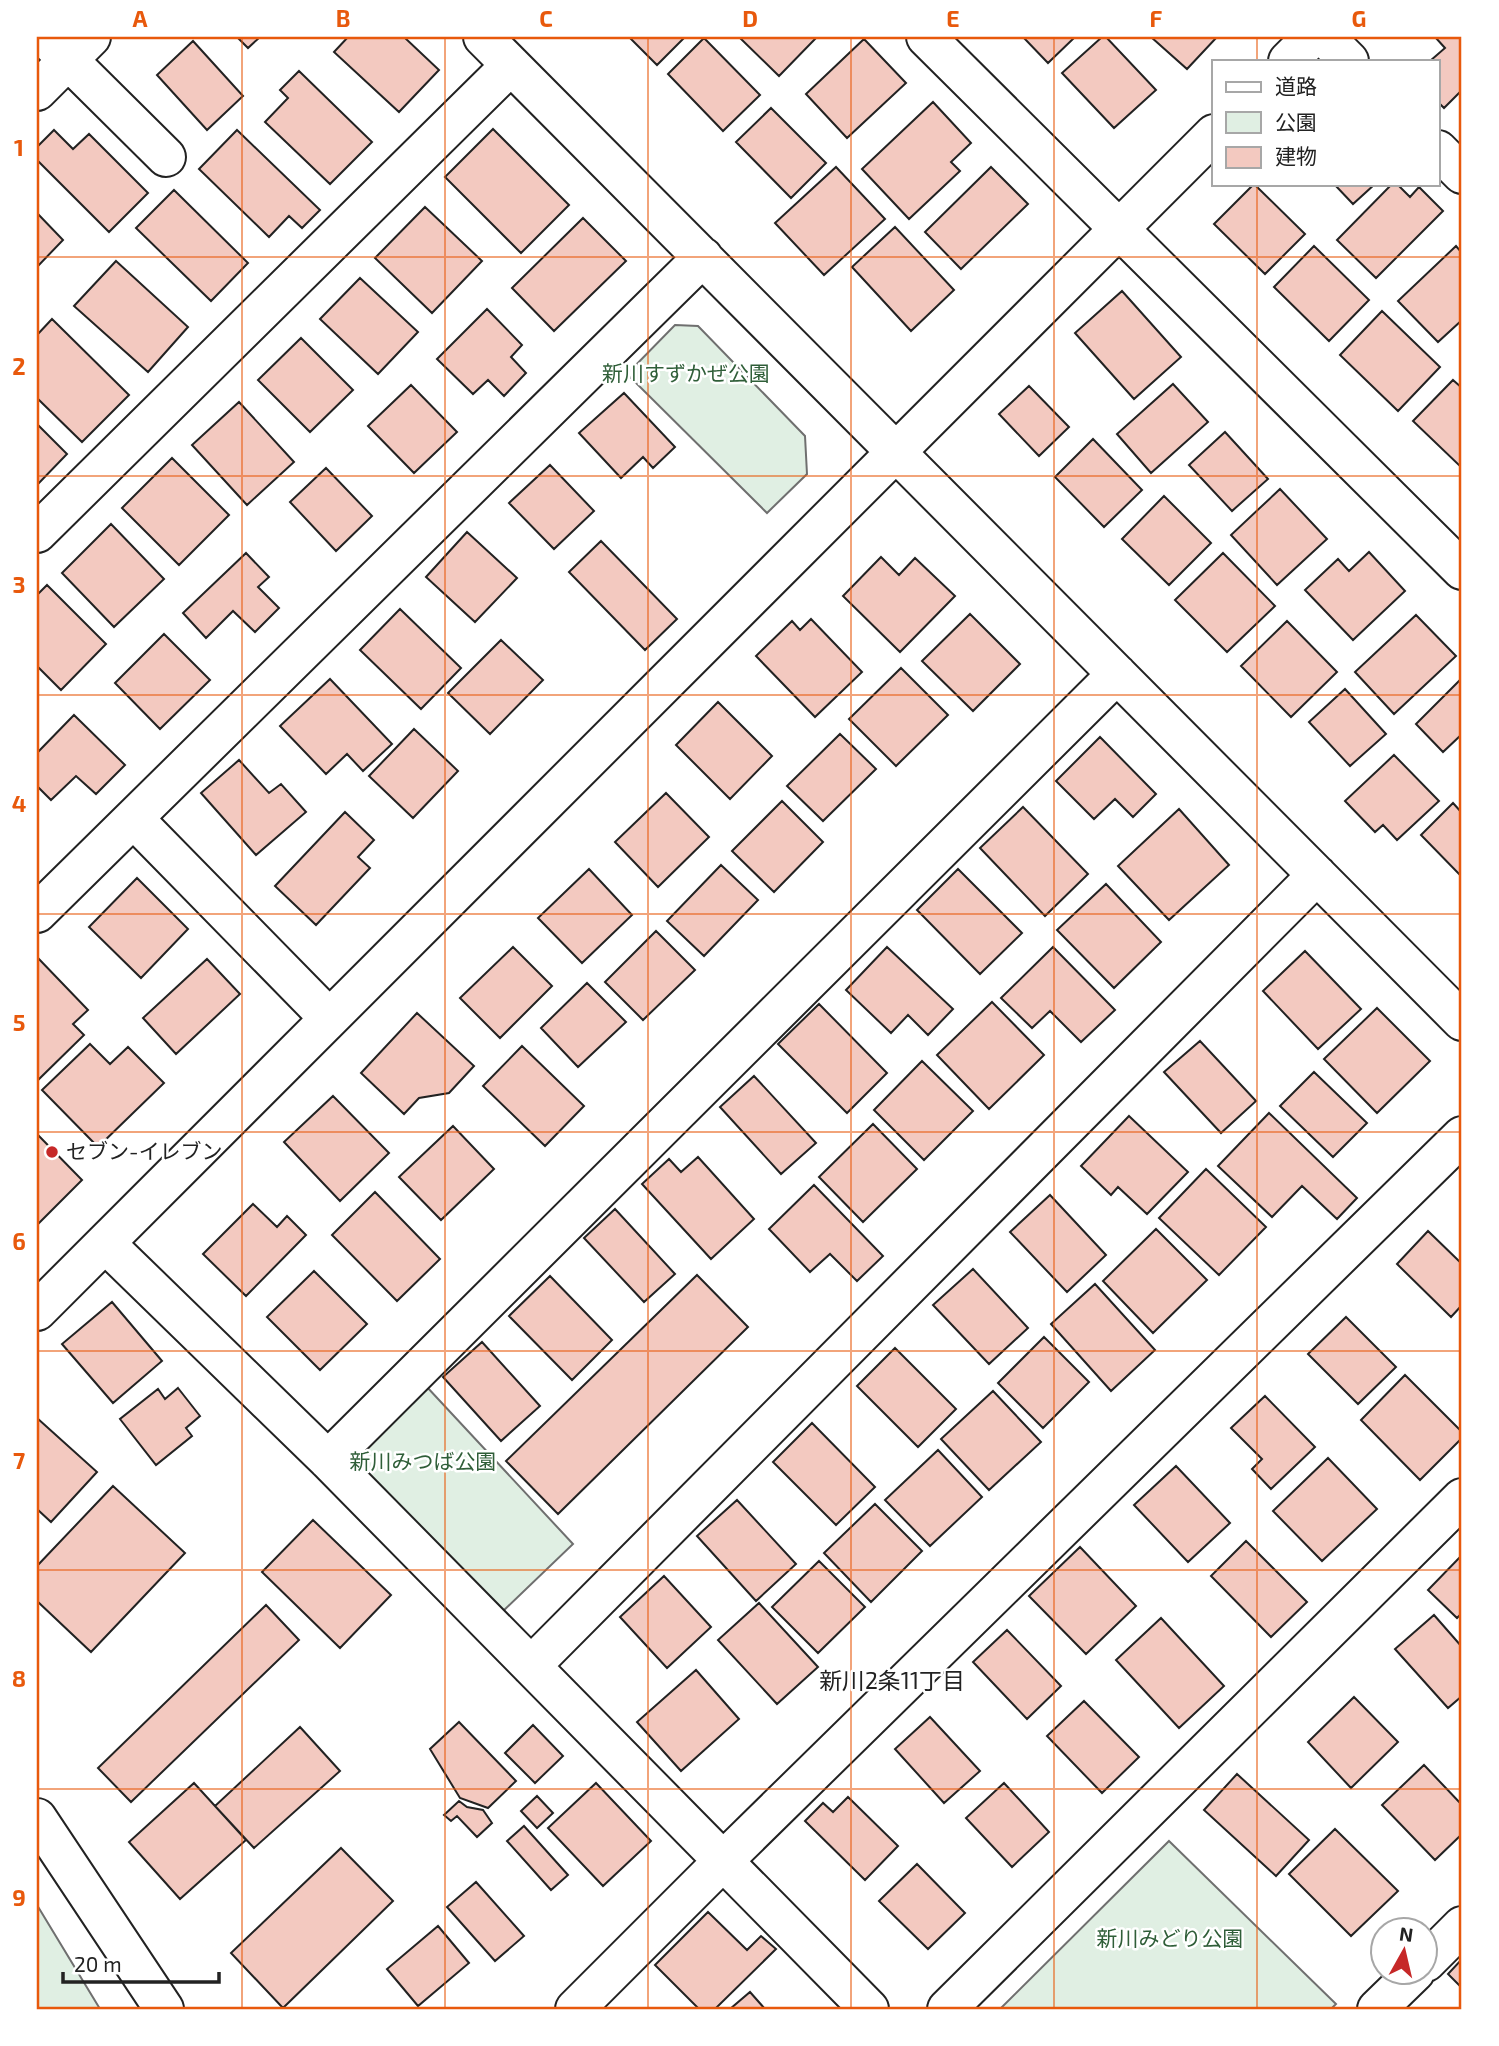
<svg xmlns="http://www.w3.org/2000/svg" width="1499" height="2046" font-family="'Exo 2','Noto Sans JP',sans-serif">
<rect width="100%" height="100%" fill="#fff"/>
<path fill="#e0efe3" stroke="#6f6f6f" stroke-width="2" d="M675 325 698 326 805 436 807 474 767 513 627 374Z
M426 1386 573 1544 500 1614 347 1460Z
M1169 1841 1336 2004 1331 2009H1000Z
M37 1905 100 2009H37Z"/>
<path fill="#f3c9c0" stroke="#222" stroke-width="2" d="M237 37H260L248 48Z
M348 37H404L439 70 399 112 334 52Z
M629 37H685L657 65Z
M739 37H817L779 76Z
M1023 37H1075L1048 63Z
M1102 37H1106L1156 90 1114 128 1062 73Z
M1151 37H1217L1187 69Z
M1435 37H1462V90L1444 108 1438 102V61H1430L1445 48Z
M704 38 760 95 723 131 668 74Z
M864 39 906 83 847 138 806 94Z
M193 41 243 96 207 130 157 75Z
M299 71 372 142 330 184 265 122 288 98 280 90Z
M933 102 971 143 951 162 960 171 909 219 862 169Z
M771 108 826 163 791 198 736 142Z
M493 129 569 205 521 253 445 177Z
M54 130 73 149 89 134 148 193 109 232 37 160V147Z
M237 130 320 210 302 228 289 216 269 237 199 169Z
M836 167 885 219 824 275 775 223Z
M991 167 1028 204 961 269 925 232Z
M1254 184 1305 234 1265 274 1214 224Z
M1334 184H1375L1353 204Z
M1392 184H1397L1410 197 1419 187 1443 211 1376 278 1337 240Z
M174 190 248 263 211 301 136 228Z
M425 207 482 261 432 313 375 258Z
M37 213 63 240 37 267Z
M583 218 626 261 554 331 512 288Z
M895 227 954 290 911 331 852 267Z
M1314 246 1369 300 1329 341 1274 287Z
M1456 246 1462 253V320L1438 342 1398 301Z
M116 261 188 327 148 372 74 306Z
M360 278 418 332 378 374 320 319Z
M1122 291 1181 357 1134 399 1075 333Z
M487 309 522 345 511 357 526 373 504 396 488 380 473 394 437 359Z
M1382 311 1440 367 1398 411 1340 355Z
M52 319 129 395 82 442 37 398V335Z
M301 338 353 390 310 432 258 380Z
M1453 380 1462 388V468L1413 421Z
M1173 384 1208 422 1151 473 1117 434Z
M411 385 457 432 414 473 368 426Z
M1029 386 1069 427 1039 456 999 414Z
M624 393 675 447 653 468 643 457 621 478 579 433Z
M239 402 294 462 247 505 192 445Z
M37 424 67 454 37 485Z
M1225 432 1268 479 1232 511 1189 465Z
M1093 439 1142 490 1104 527 1055 477Z
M172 458 229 515 179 565 122 508Z
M550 465 594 511 554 549 509 503Z
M326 468 372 516 336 551 290 502Z
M1280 489 1327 539 1277 585 1231 535Z
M1164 496 1211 543 1169 585 1122 539Z
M111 524 164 579 114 627 62 573Z
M467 532 517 578 475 622 426 577Z
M601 541 677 619 645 650 569 572Z
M1369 552 1405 591 1353 640 1305 590 1338 559 1349 571Z
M246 553 269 577 258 587 279 608 255 632 233 611 206 638 183 613Z
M1223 553 1275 606 1227 652 1175 600Z
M881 557 899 575 915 558 955 596 900 652 843 596Z
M47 585 106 644 61 690 37 666V595Z
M400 609 461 668 421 709 360 650Z
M970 614 1020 664 973 711 922 661Z
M1416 615 1456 656 1394 714 1355 672Z
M811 619 862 672 815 717 756 656 792 621 800 630Z
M1287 621 1337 672 1291 717 1241 666Z
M164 634 210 680 160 729 115 683Z
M501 640 543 680 490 734 448 693Z
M901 668 948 715 896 766 849 719Z
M1462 678V738L1460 736 1443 752 1416 724Z
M330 679 392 744 363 771 347 754 326 774 280 726Z
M1345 689 1386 734 1350 766 1309 722Z
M718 702 772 756 730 799 676 745Z
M74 715 125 765 96 794 76 776 51 800 37 786V753Z
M414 729 458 771 413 818 369 776Z
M840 734 876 769 823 821 787 786Z
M1100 737 1156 794 1133 817 1115 799 1094 819 1056 781Z
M1394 755 1439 801 1397 840 1383 825 1375 832 1345 801Z
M239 760 269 793 281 784 306 812 256 855 201 793Z
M666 793 709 837 658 887 615 842Z
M782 801 823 842 774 892 732 851Z
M1453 803 1462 813V877L1421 835Z
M1023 807 1088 874 1045 916 980 848Z
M1179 809 1229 865 1169 920 1118 866Z
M345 812 374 840 358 857 370 868 316 925 275 886Z
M721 865 758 900 704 956 667 921Z
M589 869 632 915 582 963 538 918Z
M958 869 1022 933 980 974 917 910Z
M137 878 188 929 141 978 89 927Z
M1106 884 1161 942 1114 988 1057 930Z
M656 931 695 970 643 1020 605 982Z
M513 947 552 986 500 1038 460 998Z
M887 947 953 1009 928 1035 908 1015 891 1033 846 990Z
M1053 947 1115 1010 1081 1042 1050 1011 1032 1028 1001 998Z
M1305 951 1361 1009 1318 1049 1263 991Z
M37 957 88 1010 73 1024 84 1035 37 1081Z
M207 959 240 994 176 1054 143 1018Z
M587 983 626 1022 578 1067 541 1028Z
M992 1002 1044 1055 989 1109 937 1055Z
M819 1004 887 1073 847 1113 778 1044Z
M1377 1008 1430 1061 1377 1113 1324 1059Z
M417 1013 474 1066 449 1093 419 1098 404 1114 361 1073Z
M1200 1041 1256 1101 1221 1133 1164 1072Z
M90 1044 110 1064 128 1047 164 1083 98 1147 42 1090Z
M522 1046 584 1106 545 1146 483 1086Z
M922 1061 973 1111 924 1160 874 1110Z
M1314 1072 1367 1123 1333 1157 1280 1106Z
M754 1076 816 1143 781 1174 720 1107Z
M333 1096 389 1153 340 1201 284 1142Z
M1269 1113 1357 1198 1337 1219 1302 1186 1272 1217 1218 1166Z
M1129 1116 1188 1172 1147 1214 1118 1187 1111 1195 1081 1166Z
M873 1124 917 1169 863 1222 819 1177Z
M453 1126 494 1169 441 1220 399 1177Z
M37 1134 82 1180 37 1225Z
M698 1157 754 1219 711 1259 642 1184 669 1159 681 1172Z
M1206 1169 1266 1227 1219 1275 1159 1218Z
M814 1185 883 1256 857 1281 830 1254 810 1272 769 1229Z
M375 1192 440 1259 397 1301 332 1235Z
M1050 1195 1106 1255 1067 1292 1010 1232Z
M253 1204 277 1227 287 1216 306 1235 246 1296 203 1254Z
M615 1209 675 1274 644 1302 584 1238Z
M1156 1229 1207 1280 1153 1333 1103 1281Z
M1428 1231 1462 1264V1305L1451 1317 1397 1264Z
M973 1269 1028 1328 989 1364 933 1305Z
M314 1271 367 1324 320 1370 267 1317Z
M697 1275 748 1327 558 1514 506 1461Z
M550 1276 612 1340 572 1380 509 1316Z
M1095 1284 1155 1350 1111 1391 1051 1324Z
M112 1302 162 1361 113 1403 62 1344Z
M1346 1317 1396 1367 1358 1404 1308 1354Z
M1044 1337 1089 1382 1043 1428 998 1383Z
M482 1342 540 1406 501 1441 443 1377Z
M895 1348 956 1409 918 1447 857 1386Z
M1405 1375 1462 1432V1438L1420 1480 1361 1420Z
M178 1388 200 1416 186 1428 192 1436 156 1465 120 1419 158 1389 165 1399Z
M993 1391 1041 1442 989 1490 941 1439Z
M1265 1396 1315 1447 1271 1489 1252 1469 1262 1459 1231 1428Z
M37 1418 97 1472 51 1522 37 1509Z
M812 1423 875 1487 836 1525 773 1462Z
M938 1450 982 1497 930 1546 885 1500Z
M1328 1458 1377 1509 1322 1561 1273 1511Z
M1176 1466 1230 1523 1188 1562 1134 1505Z
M113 1486 185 1553 91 1652 37 1601V1566Z
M737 1500 796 1564 756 1601 697 1536Z
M875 1504 922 1551 871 1602 824 1553Z
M313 1520 391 1595 340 1648 262 1572Z
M1246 1541 1307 1602 1271 1637 1211 1576Z
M1080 1547 1136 1606 1086 1654 1029 1596Z
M1462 1555V1613L1457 1618 1428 1590Z
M819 1561 865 1607 818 1653 772 1607Z
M664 1576 711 1627 667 1668 620 1617Z
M759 1603 818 1667 777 1704 718 1640Z
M266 1605 299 1640 131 1802 98 1768Z
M1434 1615 1462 1647V1696L1448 1708 1395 1649Z
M1161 1618 1224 1686 1179 1728 1116 1660Z
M1007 1630 1061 1686 1027 1719 973 1662Z
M696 1670 739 1719 681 1771 637 1722Z
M1354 1697 1398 1742 1351 1788 1308 1742Z
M1084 1701 1139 1757 1102 1793 1047 1736Z
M930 1717 980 1771 944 1803 895 1749Z
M459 1722 516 1781 488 1808 460 1798 430 1749Z
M533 1725 563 1756 535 1783 505 1753Z
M300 1727 340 1771 254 1848 215 1806Z
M1424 1765 1462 1805V1834L1435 1860 1382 1805Z
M1237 1774 1309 1840 1276 1876 1204 1810Z
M194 1783 246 1840 180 1899 129 1842Z
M596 1783 651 1841 603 1886 548 1828Z
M1004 1783 1049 1832 1012 1867 966 1818Z
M537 1796 553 1813 537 1828 521 1811Z
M848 1797 898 1846 865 1880 805 1821 823 1803 833 1812Z
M459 1801 467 1807 483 1810 492 1823 477 1837 457 1816 451 1821 444 1815Z
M524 1826 568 1875 551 1890 507 1841Z
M1335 1829 1398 1891 1351 1936 1289 1874Z
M341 1848 393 1901 283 2008 231 1953Z
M917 1864 965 1913 928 1949 879 1901Z
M476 1882 524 1936 495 1961 447 1907Z
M708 1912 747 1950 761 1936 776 1949 715 2009H699L655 1965Z
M438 1926 469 1963 418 2006 387 1969Z
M1462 1959V1988L1448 1974Z
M750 1992 765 2009H730Z"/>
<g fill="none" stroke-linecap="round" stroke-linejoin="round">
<defs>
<path id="street" d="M45 37 166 157
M483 37 1462 1021
M926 37 1462 570
M1325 37 1349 61
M1288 61 1312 37
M37 91 91 37
M1438 150 1462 174
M37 533 511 65
M134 819 329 1018
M37 913 703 257
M105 1243 328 1460 869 2009
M37 1311 1214 134
M328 1460 1117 674
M531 1666 1317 875
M1426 1962 1462 1926
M575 2009 723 1861 1462 1136
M947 2009 1462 1498
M1377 2009 1415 1972"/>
<path id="primary" d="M37 1818 164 2009"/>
</defs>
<use href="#street" stroke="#222" stroke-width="42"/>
<use href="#primary" stroke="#222" stroke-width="42"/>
<use href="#street" stroke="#fff" stroke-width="38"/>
<use href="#primary" stroke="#fff" stroke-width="38"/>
</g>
<path fill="none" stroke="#e8590c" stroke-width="2" stroke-opacity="0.55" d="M242 37V2009M445 37V2009M648 37V2009M851 37V2009M1054 37V2009M1257 37V61M1257 184V2009M37 257H1462M37 476H1462M37 695H1462M37 914H1462M37 1132H1462M37 1351H1462M37 1570H1462M37 1789H1462"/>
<circle fill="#c62828" stroke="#fff" stroke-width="2.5" cx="52" cy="1152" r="7"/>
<g text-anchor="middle" stroke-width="5" stroke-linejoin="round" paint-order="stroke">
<g font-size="21" fill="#2f5e38" stroke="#fff">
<text x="686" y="381">新川すずかぜ公園</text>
<text x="423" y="1469">新川みつば公園</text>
<text x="1170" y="1946">新川みどり公園</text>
</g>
<g font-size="21" fill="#222" stroke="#fff" text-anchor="start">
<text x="66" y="1159">セブン-イレブン</text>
</g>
<g font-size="23" fill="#222" stroke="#fff">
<text x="892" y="1689">新川2条11丁目</text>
</g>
</g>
<rect width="1499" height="2046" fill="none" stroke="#ffffff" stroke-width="77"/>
<rect x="1212" y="60" width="228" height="126" fill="#ffffff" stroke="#a7a7a7" stroke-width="2"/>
<rect x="1226" y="82" width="35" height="10" fill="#ffffff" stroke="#a7a7a7" stroke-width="2"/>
<text x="1275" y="94" font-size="21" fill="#222222">道路</text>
<rect x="1226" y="112" width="35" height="21" fill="#e0efe3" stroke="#a7a7a7" stroke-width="2"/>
<text x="1275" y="130" font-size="21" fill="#222222">公園</text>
<rect x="1226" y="147" width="35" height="21" fill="#f3c9c0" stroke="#a7a7a7" stroke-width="2"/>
<text x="1275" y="164" font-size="21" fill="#222222">建物</text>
<g transform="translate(1404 1951) rotate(8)"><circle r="33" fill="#ffffff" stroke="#a7a7a7" stroke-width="2"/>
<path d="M0-5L12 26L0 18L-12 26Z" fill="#c62828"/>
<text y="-10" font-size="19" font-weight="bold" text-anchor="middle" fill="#222222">N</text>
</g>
<path d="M63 1972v10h156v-10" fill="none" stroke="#222222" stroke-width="3.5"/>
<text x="74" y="1972" font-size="21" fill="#222222" stroke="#ffffff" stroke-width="5" paint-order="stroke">20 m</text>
<rect x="38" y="38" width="1422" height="1970" fill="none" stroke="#e8590c" stroke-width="2.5"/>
<g font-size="23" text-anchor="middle" font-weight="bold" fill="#e8590c">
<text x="140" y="27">A</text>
<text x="343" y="27">B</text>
<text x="546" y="27">C</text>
<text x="750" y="27">D</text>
<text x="953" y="27">E</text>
<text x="1156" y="27">F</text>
<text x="1359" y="27">G</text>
<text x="19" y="156">1</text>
<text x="19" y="375">2</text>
<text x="19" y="593">3</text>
<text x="19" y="812">4</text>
<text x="19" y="1031">5</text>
<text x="19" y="1250">6</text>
<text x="19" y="1469">7</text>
<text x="19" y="1687">8</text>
<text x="19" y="1906">9</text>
</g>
</svg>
